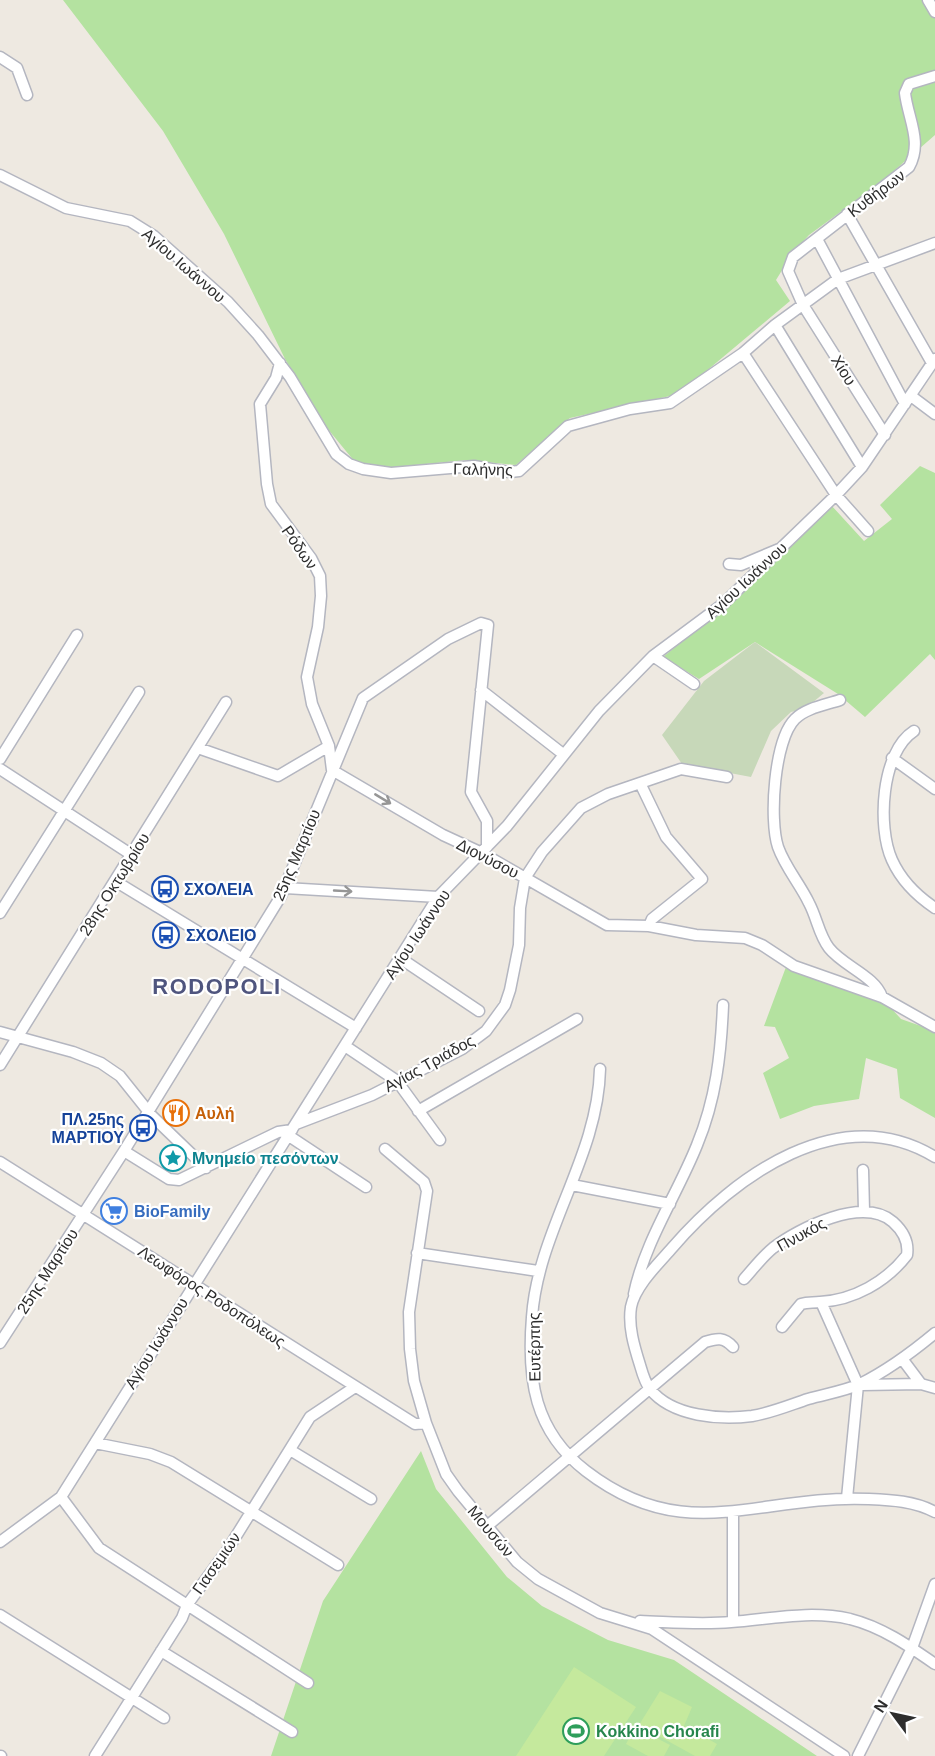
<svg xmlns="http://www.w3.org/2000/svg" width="935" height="1756" font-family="Arial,sans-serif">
<rect width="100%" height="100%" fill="#eee9e1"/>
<path fill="#b4e2a0" d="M63 0H935V135L880 183 809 235 792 254 776 280 790 301 698 378 670 396 570 418 516 465 467 460 385 468 355 462 327 428 285 359 224 234 163 131Z
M920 466 935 473V660L930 654 865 717 838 694 755 642 699 679 663 657 723 608 831 505 864 541 892 519 880 505Z
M786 967 813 979 861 992 890 1007 901 1019 935 1031V1118L900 1098 897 1069 866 1058 859 1099 814 1106 780 1119 763 1073 789 1058 775 1027 764 1026Z
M421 1451 436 1489 507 1577 542 1606 608 1640 674 1660 817 1756H271L323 1601Z"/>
<path fill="#c7d8b9" d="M755 642 824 693 806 708 791 712 771 731 751 777 682 764 662 735 704 681Z"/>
<path fill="#c5e99d" d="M574 1667 636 1707 604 1756H516Z
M660 1691 692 1707 681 1733 685 1726 717 1744 710 1756H695L639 1725Z
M635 1727 670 1745 664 1756H648L626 1744Z"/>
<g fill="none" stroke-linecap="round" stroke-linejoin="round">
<defs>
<path id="minor" d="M928 0 935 12
M0 57 17 68 27 95
M0 175 66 208 130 221 154 236 228 302 258 335 290 377 336 454 349 464 363 469 391 473 474 466 510 472 519 471 568 426 630 409 670 403 743 353 775 325 838 279 935 243
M847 214 932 363
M817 239 905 404
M775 325 862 467
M743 353 836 495 868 531
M280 363 276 378 260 404 267 484 271 504 311 558 320 576 321 596 318 627 307 677 312 704 329 746 332 770 443 835 482 853 607 925 649 926 696 935 745 938 762 945 794 966 882 997 935 1027
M911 396 935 414
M885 435 803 305 788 271 793 257 909 167C923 142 908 119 905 93L909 84 935 76
M729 564 741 565 779 549
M653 656 694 684
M481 690 563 754
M840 700C825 705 806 708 795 719 774 740 769 820 778 847 785 867 800 884 809 903 817 918 819 935 829 948 843 966 875 976 882 997
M914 731C881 752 877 827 892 860 901 880 917 896 935 908
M198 748 278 776 329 746
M892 758 935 789
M0 759 77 635
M0 769 132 855
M640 783 666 837 702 879 652 919 649 926
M115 881 356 1028
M285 888 438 897
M0 913 139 692
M400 958 479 1011
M0 1032 73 1052 101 1063 120 1076 152 1116 206 1168
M345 1046 397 1081 440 1140
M0 1065 226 702
M600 1069C598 1157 538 1230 532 1317 527 1379 534 1431 586 1471 686 1548 758 1494 869 1499 892 1500 914 1501 935 1512
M418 1111 577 1019
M296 1124 372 1095 462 1049 486 1031 505 1005 510 990 519 945 520 908 525 878 542 852 581 808 608 794 681 769 727 777
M289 1136 366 1187
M385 1149 424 1182 427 1191 409 1312 410 1349 414 1381 426 1423 446 1474 458 1491 517 1562 538 1579 600 1613 652 1629 844 1756
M124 1151 169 1179 179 1180 278 1132 292 1130
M935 1157C840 1099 734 1176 672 1248 659 1263 635 1286 631 1307 628 1326 634 1346 640 1365 642 1372 645 1383 650 1389 672 1417 721 1420 752 1416 771 1413 790 1405 808 1399 825 1394 845 1391 860 1384 888 1370 911 1353 935 1333
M0 1162 415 1424 426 1423
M863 1170 864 1211
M572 1185 670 1204
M417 1253 538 1271
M744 1279C753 1269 762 1257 773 1248 799 1228 863 1196 893 1222 903 1231 909 1242 907 1255 886 1282 854 1300 820 1302 813 1303 808 1302 801 1304L782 1327
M634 1294C645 1241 677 1195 697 1145 716 1099 721 1054 723 1005
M821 1302 858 1385 847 1498
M0 1343 124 1151 281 896 363 698 448 639 481 623 488 625 471 792 487 821V847
M903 1360 921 1384
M862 1385 921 1384 935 1388
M95 1443 150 1454 171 1462 338 1565
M290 1450 371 1499
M61 1497 99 1548 308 1683
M486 1527 705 1342C717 1338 724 1337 733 1347
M0 1542 61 1497 438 897 507 826 599 711 653 656 723 604 836 495 862 467 935 359
M0 1615 164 1718
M640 1621C670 1622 701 1625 731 1622 771 1619 810 1610 850 1619 882 1627 909 1646 935 1664
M733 1622V1512
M161 1651 292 1732
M0 1756H1
M95 1756 182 1618 187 1605 228 1549 310 1417 355 1387
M858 1756 912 1648 935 1584"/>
</defs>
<use href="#minor" stroke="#b4b6c0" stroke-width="13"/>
<use href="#minor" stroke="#fff" stroke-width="10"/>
</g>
<defs><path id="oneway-shaft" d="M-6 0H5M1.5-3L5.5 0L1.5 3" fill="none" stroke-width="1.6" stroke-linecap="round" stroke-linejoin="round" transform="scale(1.5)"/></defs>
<g stroke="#969696">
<use href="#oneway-shaft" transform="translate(383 799) rotate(31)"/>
<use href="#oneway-shaft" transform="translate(343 891) rotate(3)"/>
</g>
<defs>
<symbol id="bus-ring" viewBox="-11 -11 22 22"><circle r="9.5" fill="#fff" stroke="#1a4fb4" stroke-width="1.5"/><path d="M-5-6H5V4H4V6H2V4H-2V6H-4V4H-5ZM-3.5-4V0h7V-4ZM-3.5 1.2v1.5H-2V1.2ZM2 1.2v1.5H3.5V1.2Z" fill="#1a4fb4"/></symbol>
<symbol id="restaurant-ring" viewBox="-11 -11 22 22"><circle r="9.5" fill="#fff" stroke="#e8710a" stroke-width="1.5"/><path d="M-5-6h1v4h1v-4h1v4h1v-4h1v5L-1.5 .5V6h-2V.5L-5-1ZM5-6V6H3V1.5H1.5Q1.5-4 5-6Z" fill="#e8710a"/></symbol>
<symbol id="sight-ring" viewBox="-11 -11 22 22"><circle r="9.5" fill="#fff" stroke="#0f9aa8" stroke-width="1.5"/><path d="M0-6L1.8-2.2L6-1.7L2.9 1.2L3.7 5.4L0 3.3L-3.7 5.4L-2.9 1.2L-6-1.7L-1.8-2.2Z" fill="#0f9aa8"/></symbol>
<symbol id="supermarket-ring" viewBox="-11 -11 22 22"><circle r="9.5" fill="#fff" stroke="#3f7fe0" stroke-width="1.5"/><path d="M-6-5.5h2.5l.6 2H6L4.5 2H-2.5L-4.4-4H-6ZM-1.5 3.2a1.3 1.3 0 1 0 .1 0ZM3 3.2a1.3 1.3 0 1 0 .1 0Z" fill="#3f7fe0"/></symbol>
<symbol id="stadium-ring" viewBox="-11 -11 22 22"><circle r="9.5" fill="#fff" stroke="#2e9e5b" stroke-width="1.5"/><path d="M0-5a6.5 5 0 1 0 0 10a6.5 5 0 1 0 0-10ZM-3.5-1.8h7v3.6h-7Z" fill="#2e9e5b"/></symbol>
</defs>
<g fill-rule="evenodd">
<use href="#bus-ring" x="150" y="874" width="30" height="30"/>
<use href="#bus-ring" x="151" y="920" width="30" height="30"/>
<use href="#restaurant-ring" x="161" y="1098" width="30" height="30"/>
<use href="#bus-ring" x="128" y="1113" width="30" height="30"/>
<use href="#sight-ring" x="158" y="1143" width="30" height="30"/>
<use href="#supermarket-ring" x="99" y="1196" width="30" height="30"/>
<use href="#stadium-ring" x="561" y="1716" width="30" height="30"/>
</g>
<g text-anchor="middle" stroke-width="4.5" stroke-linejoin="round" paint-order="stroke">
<g font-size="16" fill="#2e2e2e" stroke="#fff">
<text transform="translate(876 193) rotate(-37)" y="6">Κυθήρων</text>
<text transform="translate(184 265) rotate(41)" y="6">Αγίου Ιωάννου</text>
<text transform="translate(844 370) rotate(58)" y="6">Χίου</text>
<text transform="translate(483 469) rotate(1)" y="6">Γαλήνης</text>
<text transform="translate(300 547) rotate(55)" y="6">Ρόδων</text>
<text transform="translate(746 580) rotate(-43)" y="6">Αγίου Ιωάννου</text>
<text transform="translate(296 855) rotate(-67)" y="6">25ης Μαρτίου</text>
<text transform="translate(488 858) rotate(27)" y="6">Διονύσου</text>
<text transform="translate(114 884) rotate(-58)" y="6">28ης Οκτωβρίου</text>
<text transform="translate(417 934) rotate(-56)" y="6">Αγίου Ιωάννου</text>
<text transform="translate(429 1063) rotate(-29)" y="6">Αγίας Τριάδος</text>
<text transform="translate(801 1234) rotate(-29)" y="6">Πνυκός</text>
<text transform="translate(47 1271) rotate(-57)" y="6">25ης Μαρτίου</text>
<text transform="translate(212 1296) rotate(33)" y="6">Λεωφόρος Ροδοπόλεως</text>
<text transform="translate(156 1343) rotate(-58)" y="6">Αγίου Ιωάννου</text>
<text transform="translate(534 1347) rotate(-91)" y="6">Ευτέρπης</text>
<text transform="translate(491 1531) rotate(50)" y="6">Μουσών</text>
<text transform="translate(216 1563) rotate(-55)" y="6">Γιασεμιών</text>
</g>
<g font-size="16" font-weight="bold" fill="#164399" stroke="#fff" text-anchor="start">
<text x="184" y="895">ΣΧΟΛΕΙΑ</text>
<text x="186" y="941">ΣΧΟΛΕΙΟ</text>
<text x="124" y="1125" text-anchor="end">ΠΛ.25ης<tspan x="124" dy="18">ΜΑΡΤΙΟΥ</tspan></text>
</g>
<g font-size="16" font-weight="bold" fill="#c56008" stroke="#fff" text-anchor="start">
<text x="195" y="1119">Αυλή</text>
</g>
<g font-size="16" font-weight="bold" fill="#0d838f" stroke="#fff" text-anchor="start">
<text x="192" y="1164">Μνημείο πεσόντων</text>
</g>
<g font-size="16" font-weight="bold" fill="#366cbe" stroke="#fff" text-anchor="start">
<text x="134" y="1217">BioFamily</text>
</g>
<g font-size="16" font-weight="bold" fill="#27864d" stroke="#fff" text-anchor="start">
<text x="596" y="1737">Kokkino Chorafi</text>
</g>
<g font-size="22" font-weight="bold" letter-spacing="1.5" fill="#4f557e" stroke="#fff">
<text x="217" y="994">RODOPOLI</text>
</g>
</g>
<g transform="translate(893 1714) rotate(303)" stroke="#ffffff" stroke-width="4.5" paint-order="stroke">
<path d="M0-4.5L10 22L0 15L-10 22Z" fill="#2e2e2e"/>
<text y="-9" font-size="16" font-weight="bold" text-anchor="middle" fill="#2e2e2e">N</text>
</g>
</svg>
